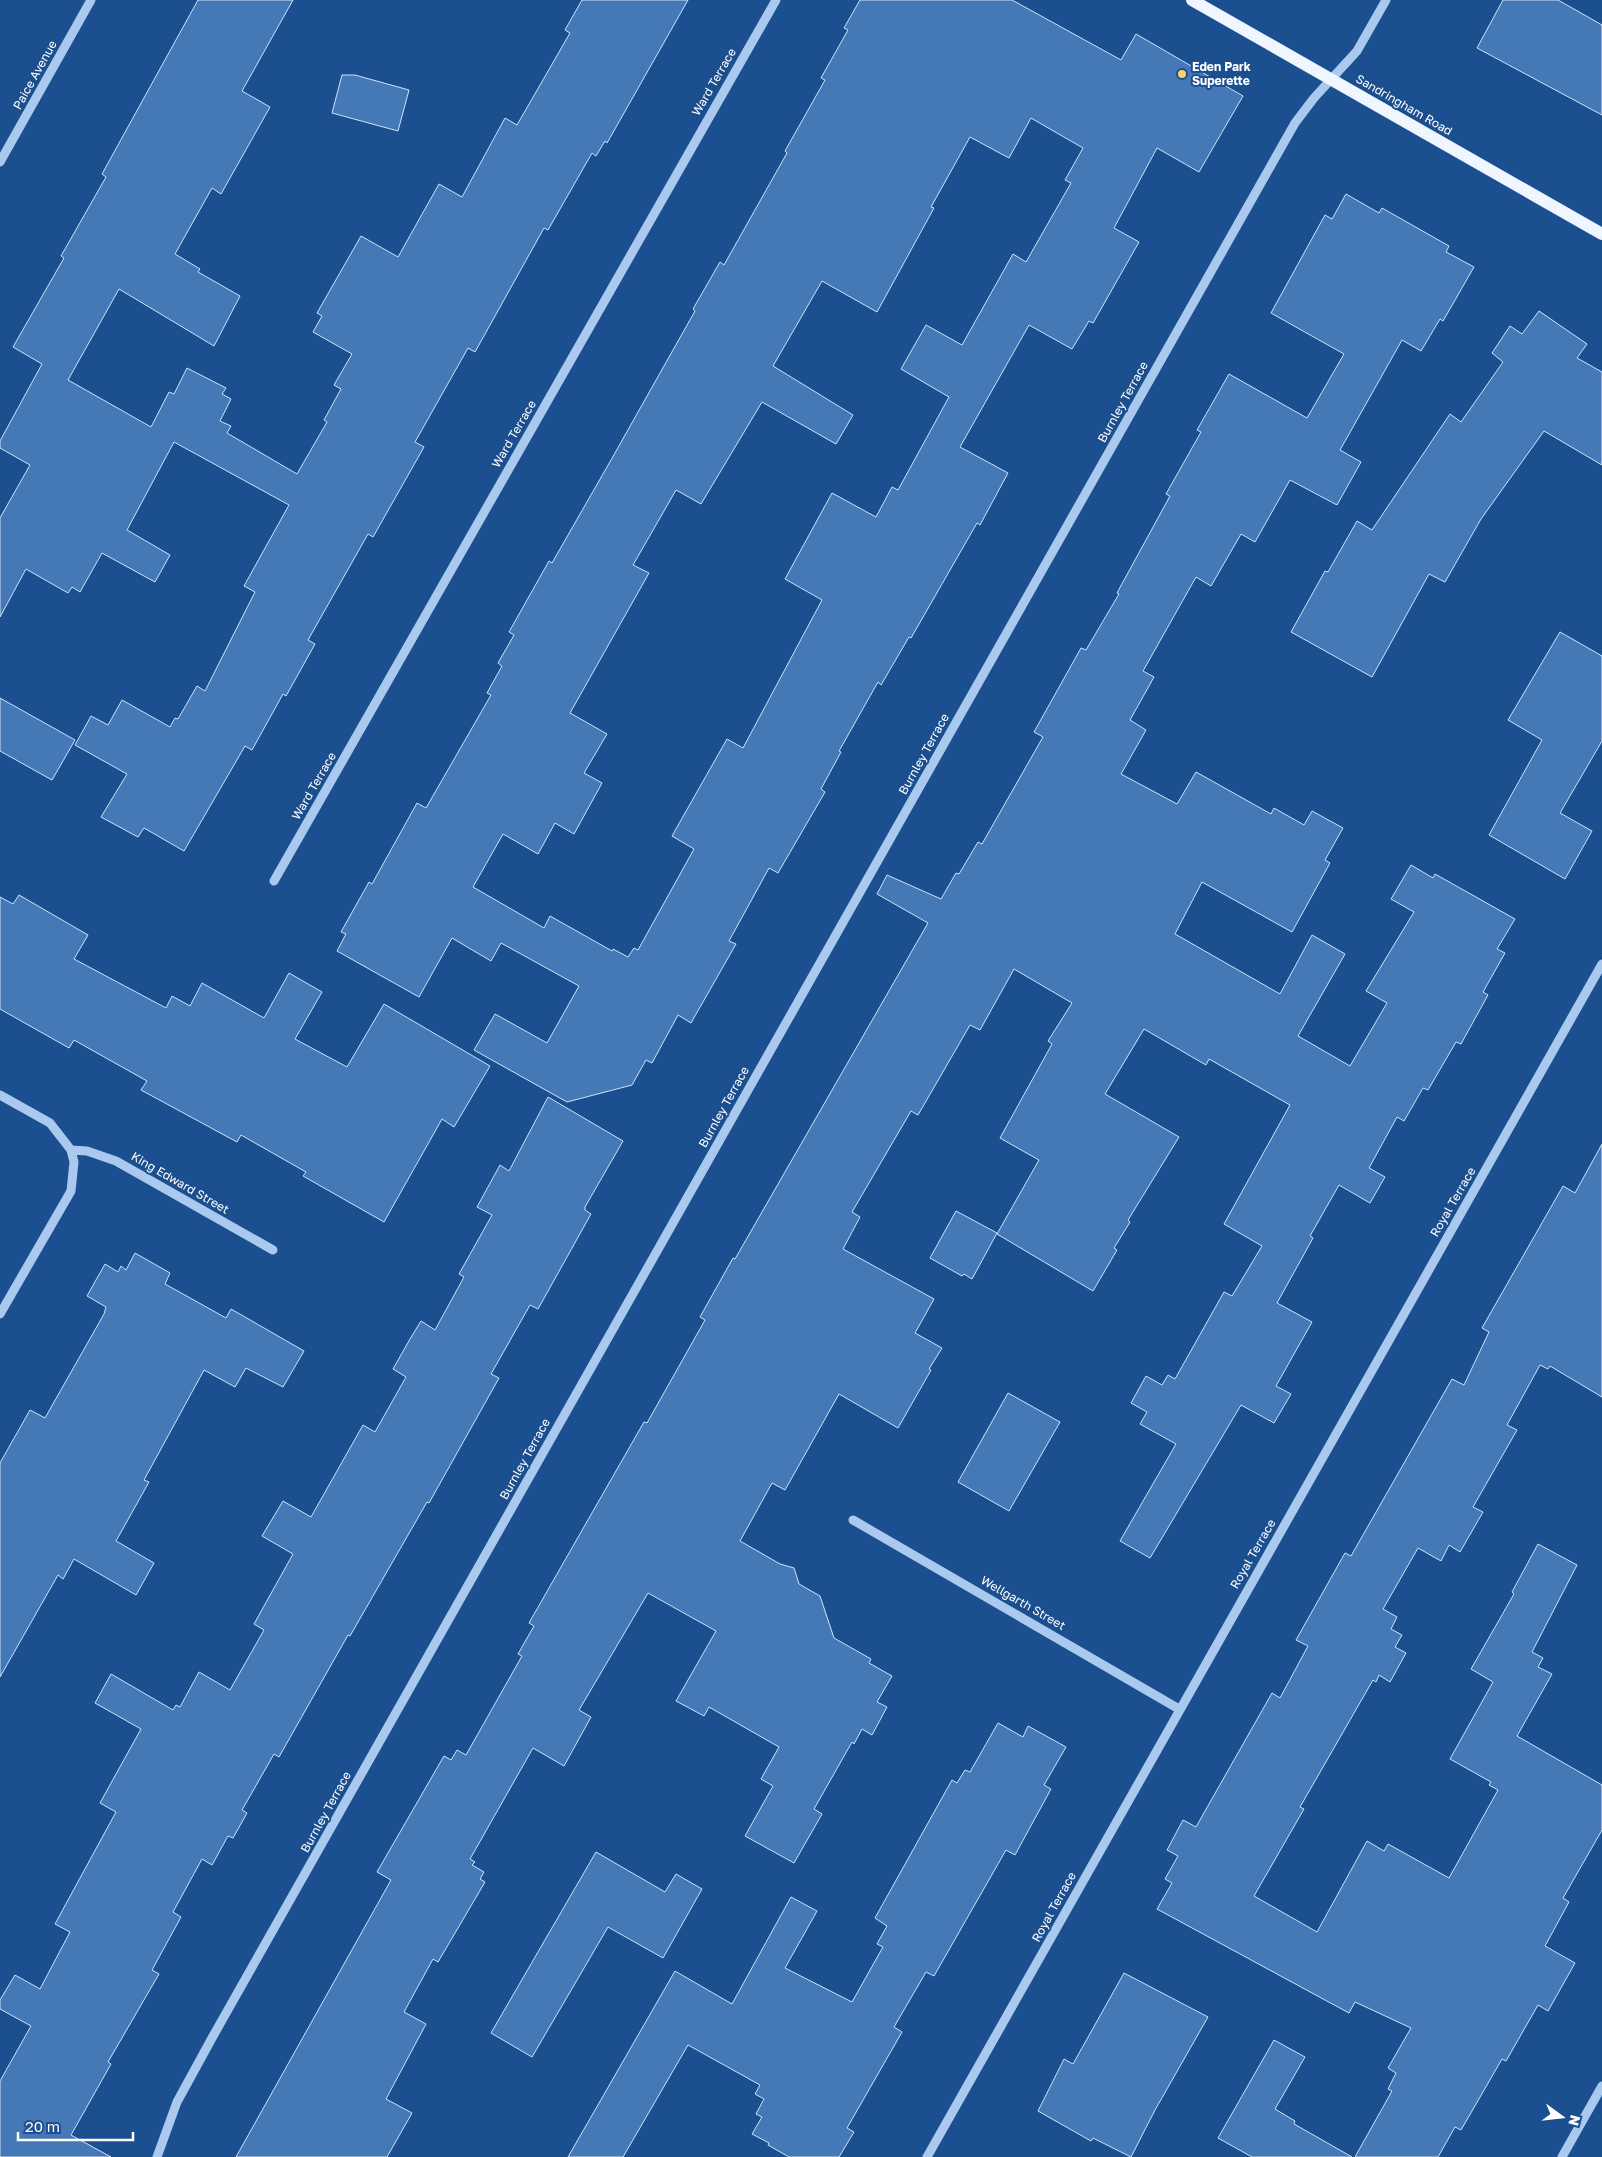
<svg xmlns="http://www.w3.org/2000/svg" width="1602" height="2157" font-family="'Golos Text',sans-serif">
<rect width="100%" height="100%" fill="#1b4f8f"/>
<path fill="#4478b7" stroke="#cfe3fa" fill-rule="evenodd" d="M198 0H293L242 91 270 107 221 194 212 188 175 254 200 269 198 272 240 296 214 346 119 289 68 380 151 427 169 392 174 394 187 368 226 388 222 394 231 399 220 421 231 426 227 433 297 474 327 422 324 420 341 389 334 385 352 354 313 332 322 316 317 313 361 236 398 257 439 184 462 197 505 118 517 125 570 33 565 30 582 0H688L607 143 605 141 596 156 592 153 548 230 544 228 475 352 468 348 415 442 424 447 373 537 368 534 308 640 315 644 286 696 283 694 252 750 245 746 184 851 144 828 138 837 101 817 127 774 75 745 91 716 108 725 122 700 170 727 175 718 178 719 197 686 205 691 255 592 244 586 289 505 174 442 127 530 170 555 155 582 102 553 80 592 72 587 68 593 26 569 0 617V518L30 465 0 448V441L42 364 13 347 64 258 61 256 106 177 102 174Z
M860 0H1012L1121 60 1136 34 1243 96 1199 172 1157 148 1114 228 1139 242 1093 323 1089 321 1072 349 1029 325 960 447 1008 473 980 525 977 523 911 638 909 637 881 685 878 682 839 751 841 752 821 789 825 792 778 873 769 868 729 941 736 944 691 1023 678 1015 652 1063 646 1060 632 1085 567 1102 474 1050 495 1014 547 1043 579 986 501 943 491 961 452 938 419 997 337 951 346 934 341 932 369 882 372 884 417 803 426 808 491 695 487 693 502 666 498 663 514 635 509 632 549 561 552 563 611 460 695 311 693 309 720 262 724 265 787 153 785 151 825 80 821 78 848 30 844 28ZM1031 118 1083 148 1065 180 1071 183 1026 262 1013 254 962 345 926 325 901 369 949 397 898 490 892 487 876 517 832 493 785 579 822 600 743 748 727 739 672 836 694 849 638 950 634 948 628 957 613 949 612 951 550 916 544 928 473 887 503 834 538 854 555 823 574 834 602 783 584 773 607 734 570 713 649 573 633 565 676 490 701 504 762 402 836 444 853 415 773 366 822 281 877 312 934 208 931 207 970 137 1009 158Z
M1503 0H1558L1602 25V115L1477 48Z
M342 75H355L409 90 398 131 332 113Z
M1346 194 1379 213 1382 208 1449 246 1446 252 1474 267 1443 321 1440 319 1421 351 1402 340 1340 450 1361 462 1337 505 1290 480 1255 542 1241 534 1211 586 1196 577 1143 671 1154 677 1130 720 1146 730 1121 774 1177 804 1196 772 1271 814 1274 808 1304 825 1312 811 1343 828 1325 860 1330 863 1292 932 1202 882 1175 934 1280 994 1312 935 1345 954 1298 1036 1350 1066 1387 1003 1366 991 1414 912 1391 899 1411 865 1433 878 1435 874 1515 919 1497 949 1505 953 1483 992 1488 995 1461 1044 1456 1042 1428 1090 1423 1088 1404 1121 1397 1117 1369 1168 1385 1177 1370 1203 1339 1185 1310 1236 1313 1238 1277 1303 1312 1322 1276 1386 1291 1394 1274 1423 1241 1405 1150 1558 1120 1541 1176 1444 1140 1424 1147 1412 1131 1403 1146 1376 1162 1385 1168 1375 1175 1379 1224 1292 1232 1296 1262 1246 1224 1224 1290 1105 1209 1059 1206 1065 1144 1029 1105 1094 1179 1137 1128 1220 1130 1222 1114 1248 1117 1250 1093 1291 997 1234 1039 1160 1000 1138 1052 1044 1048 1041 1072 1003 1014 969 980 1030 970 1025 918 1115 911 1111 852 1212 860 1217 843 1249 934 1299 915 1333 942 1348 929 1369 931 1370 898 1428 839 1394 785 1490 772 1483 740 1541 780 1564 794 1568 799 1584 820 1596 834 1638 871 1659 869 1663 892 1676 877 1702 887 1707 872 1735 862 1729 854 1744 852 1742 814 1809 822 1814 794 1863 745 1836 773 1786 761 1779 779 1747 709 1707 704 1716 676 1701 716 1631 648 1593 579 1710 591 1717 564 1766 533 1748 470 1859 475 1862 472 1865 484 1872 480 1879 485 1882 438 1962 433 1959 404 2012 426 2024 386 2099 412 2113 387 2157H236L391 1880 377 1872 444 1756 451 1760 457 1750 466 1755 522 1656 518 1654 534 1626 529 1623 644 1422 647 1423 705 1320 700 1317 733 1258 735 1259 928 923 877 894 887 875 941 899 956 873 959 874 978 842 982 844 1043 737 1034 732 1081 648 1086 650 1119 594 1117 593 1170 496 1166 494 1201 432 1197 430 1229 374 1307 418 1344 354 1271 313 1325 215 1332 219Z
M1539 311 1587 344 1577 358 1602 372V465L1544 431 1481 519 1445 582 1429 574 1372 677 1291 632 1325 571 1328 572 1357 521 1372 530 1450 414 1461 422 1503 362 1492 353 1510 326 1522 334Z
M1560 632 1602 656V741L1560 813 1592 831 1565 879 1489 835 1542 740 1508 720Z
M0 698 75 740 52 780 0 751Z
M19 895 88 935 74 959 166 1008 172 996 190 1006 202 983 264 1018 289 973 322 992 295 1039 347 1067 384 1004 490 1066 454 1127 442 1119 384 1222 303 1176 306 1172 241 1135 237 1142 141 1090 147 1081 74 1040 69 1048 0 1009V897L13 904Z
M548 1097 623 1141 585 1207V1210L591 1214 538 1309 530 1305 491 1374 499 1378 429 1503 427 1502 350 1636 348 1635 279 1757 274 1754 242 1810 247 1813 233 1838 228 1836 212 1865 202 1859 173 1912 181 1917 152 1970 159 1974 108 2062 111 2064 71 2135 111 2157H0V2081L31 2026 0 2009V2000L15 1975 40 1989 70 1932 55 1924 116 1812 100 1803 141 1729 95 1703 111 1674 173 1710 176 1705 180 1707 199 1672 230 1690 264 1630 254 1624 293 1554 262 1536 283 1501 311 1517 363 1425 375 1432 406 1377 393 1369 410 1339 421 1321 435 1330 464 1277 459 1274 492 1215 477 1207 500 1165 509 1171Z
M1602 1144V1397L1550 1366 1548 1369 1540 1365 1507 1425 1517 1430 1473 1507 1483 1512 1460 1552 1449 1545 1441 1561 1418 1548 1383 1609 1397 1617 1391 1629 1402 1635 1395 1647 1406 1653 1390 1682 1379 1675 1376 1682 1373 1680 1300 1807 1304 1809 1254 1896 1317 1932 1367 1841 1384 1851 1388 1844 1449 1878 1498 1790 1489 1785 1491 1782 1450 1759 1493 1682 1471 1669 1514 1594 1512 1592 1538 1544 1577 1565 1532 1652 1543 1658 1538 1667 1552 1674 1517 1736 1602 1785V1830L1563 1898 1569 1902 1545 1946 1575 1963 1548 2011 1538 2005 1506 2061 1502 2059 1461 2130 1455 2127 1438 2157H1355L1392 2091 1388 2089 1396 2073 1388 2068 1411 2028 1355 2002 1349 2013 1157 1909 1172 1883 1165 1879 1178 1856 1167 1850 1183 1820 1196 1827 1272 1693 1280 1698 1308 1646 1296 1640 1345 1553 1351 1556 1452 1379 1464 1385 1489 1332 1482 1328 1563 1186 1575 1193Z
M956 1211 997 1233 972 1279 964 1274 962 1276 930 1258Z
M135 1253 170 1273 165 1284 226 1318 231 1309 304 1351 283 1387 246 1368 235 1387 204 1370 144 1480 149 1482 116 1541 154 1563 136 1595 74 1559 63 1579 58 1575 0 1677V1463L30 1410 45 1418 104 1314 106 1307 87 1296 105 1264 118 1272 121 1266 126 1270Z
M1008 1393 1060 1422 1009 1511 958 1482Z
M998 1723 1023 1737 1028 1726 1066 1747 1044 1785 1051 1789 1015 1855 1006 1850 934 1976 926 1972 894 2027 902 2032 847 2128 854 2132 839 2157H789L768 2145 769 2143 752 2134 762 2117 756 2114 764 2099 755 2094 760 2085 688 2045 623 2157H568L675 1971 732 2004 791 1897 817 1911 785 1968 852 2002 883 1947 877 1944 887 1926 875 1918 952 1780 957 1783 965 1770 970 1772Z
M596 1852 665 1892 676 1874 702 1889 663 1958 608 1927 532 2057 491 2033Z
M1124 1973 1208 2017 1155 2110 1131 2157 1093 2138 1091 2141 1038 2111 1064 2059 1073 2064Z
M1274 2040 1305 2057 1275 2109 1295 2121 1294 2124 1352 2157H1252L1218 2138Z"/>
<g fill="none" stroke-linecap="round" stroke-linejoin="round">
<path stroke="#a9c9ee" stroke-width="9" d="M0 162 91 0
M274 881 776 0
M0 1095 50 1123 71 1150 74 1162 71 1191 0 1314
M71 1150 87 1151 116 1161 273 1250
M853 1520 1179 1709
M157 2157 177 2102 212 2038 1295 123 1314 98 1357 51 1386 0
M927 2157 1602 964
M1562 2157 1602 2086"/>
<path stroke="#f0f6ff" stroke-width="12" d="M1192 0 1602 234"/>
</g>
<circle fill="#ffd166" stroke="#1b4f8f" stroke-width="2" cx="1182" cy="74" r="5"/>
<g text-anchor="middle" stroke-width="4" stroke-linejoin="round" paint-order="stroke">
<g font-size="12" font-weight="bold" fill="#fff" stroke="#1b4f8f" text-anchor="start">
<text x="1192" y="71">Eden Park<tspan x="1192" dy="14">Superette</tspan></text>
</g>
<g font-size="12" fill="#fff" stroke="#1b4f8f">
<text transform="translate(35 75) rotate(-61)" y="4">Paice Avenue</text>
<text transform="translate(714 82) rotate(-60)" y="4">Ward Terrace</text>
<text transform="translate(1404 105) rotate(30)" y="4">Sandringham Road</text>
<text transform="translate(1123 402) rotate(-61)" y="4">Burnley Terrace</text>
<text transform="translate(514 434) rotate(-60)" y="4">Ward Terrace</text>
<text transform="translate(924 754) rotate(-61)" y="4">Burnley Terrace</text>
<text transform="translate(314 786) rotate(-60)" y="4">Ward Terrace</text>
<text transform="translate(724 1107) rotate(-61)" y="4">Burnley Terrace</text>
<text transform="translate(180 1183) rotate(30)" y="4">King Edward Street</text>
<text transform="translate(1453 1202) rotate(-60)" y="4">Royal Terrace</text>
<text transform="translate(525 1459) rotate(-61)" y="4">Burnley Terrace</text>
<text transform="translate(1253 1554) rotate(-60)" y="4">Royal Terrace</text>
<text transform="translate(1023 1603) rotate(30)" y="4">Wellgarth Street</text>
<text transform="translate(326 1812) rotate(-61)" y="4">Burnley Terrace</text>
<text transform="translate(1054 1907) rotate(-61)" y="4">Royal Terrace</text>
</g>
</g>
<g transform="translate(1562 2117) rotate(105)" stroke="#1b4f8f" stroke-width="4" paint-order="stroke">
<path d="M0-4L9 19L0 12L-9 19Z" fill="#ffffff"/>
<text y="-8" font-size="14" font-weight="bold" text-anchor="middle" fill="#ffffff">N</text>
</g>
<path d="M18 2132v8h115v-8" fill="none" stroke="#ffffff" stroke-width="2.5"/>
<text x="25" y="2132" font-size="15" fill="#ffffff" stroke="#1b4f8f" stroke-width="4" paint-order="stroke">20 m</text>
</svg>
